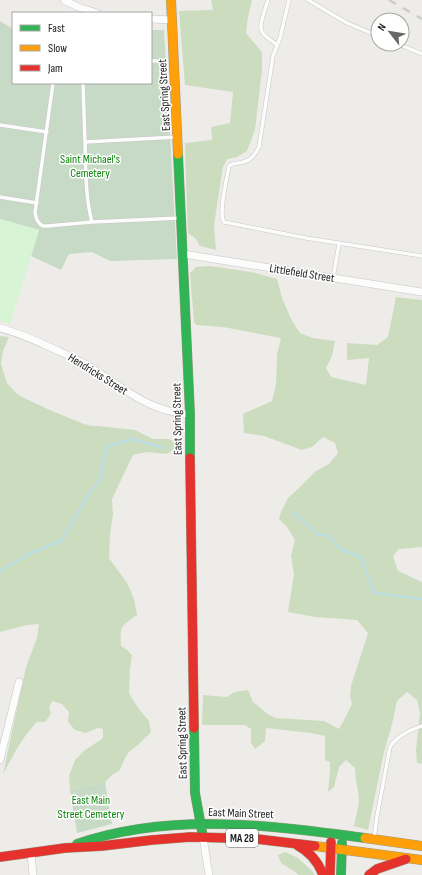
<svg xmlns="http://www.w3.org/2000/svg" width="422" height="875" font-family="'Sofia Sans Condensed',sans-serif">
<rect width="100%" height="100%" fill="#eeece9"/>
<path fill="#cbddbe" d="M211 0H252L248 17 246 33 262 52V70L255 130 247 151 237 157 227 159 223 167 214 225 216 250 200 246 196 239 188 233 187 213 185 143 212 140 211 127 230 123 233 92 185 85 179 11 213 10Z
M210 266 251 272 277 279 282 298 291 319 300 333 313 338 335 341 332 356 326 368 331 377 366 385 369 358 347 360V343L377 345 388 337 396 297 422 300V547L399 549 393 556 398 571 422 582V764L417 763 416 750 420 713 417 700 407 692 397 701 392 724 384 752 368 830 354 826 359 803 358 790 356 781 355 768 346 760 339 767 334 787 328 792 330 771V762L325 760V736L311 733 266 728 265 741 255 749 251 743V729L245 725H202L203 695 227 697 234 692 248 690 253 702 269 715 276 718 324 721 339 729 344 720 352 704 350 696 351 686 368 633 357 620 315 617 288 612 294 574 291 556 295 540 287 527 279 519 281 512 288 498 300 487 316 471 329 464 338 453 335 443 323 437 312 447 302 450 264 436 244 433 243 414 272 401 276 385 277 354 281 338 223 327 196 325 194 322 190 273 196 267Z
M0 336 9 337 3 351 1 364 7 383 16 393 22 397 52 411 84 424 92 426H98L135 430 153 439H169L177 442 179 446 167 454 147 452 133 455 112 499 113 514 110 535 109 558 127 583 134 599 137 615C120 627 120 626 121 646L127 650 132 655 130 669 129 693 138 708 149 721 151 732 139 744 129 752 125 758 120 770 112 775 105 782 70 790 69 776 75 760 84 751 103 738V729L97 728 86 733 75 730 68 722 69 712 62 704 52 701 49 708 51 714 45 722H37C22 737 13 756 3 774L26 667 37 638 39 624 27 625 0 632Z
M285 852 298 858 314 873V875H298V874L281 863 278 855Z"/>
<path fill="#c7dac6" d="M0 21 13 29V83H151V30H164L177 259 110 261 92 252 69 254 61 270 31 256 39 230 0 219Z
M105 782 112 824 77 833 70 790Z"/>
<path fill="#d7f4d4" d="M0 219 39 230 10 324 0 321Z"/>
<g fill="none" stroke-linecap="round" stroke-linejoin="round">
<path stroke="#bcdde2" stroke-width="2.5" d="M293 512 319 535H328L342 550 361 557 374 593 422 599
M0 571 27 555 62 540 89 493 99 482 107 446 133 439 163 448"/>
<defs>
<path id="lane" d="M268 0C266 7 258 26 262 32 265 37 273 41 277 45
M289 0 280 38 273 56 259 147C254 157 249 162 238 163 234 164 232 163 229 166 227 178 218 214 224 222L306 238 422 256
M308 0 347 23 378 36
M398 44 422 54
M151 61H157
M53 83 35 213 37 220 40 224 43 226H48L92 222C85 196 86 169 85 142
M83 83 85 142 177 137
M0 125 47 132
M0 197 37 203
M92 222 180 218
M333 278 339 244
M374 839 377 816 390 747C397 736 410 730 422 726"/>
<path id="street" d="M64 0 78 7 97 13
M151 19 172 20
M183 254 422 292
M0 328C19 333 37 341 54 349 65 354 77 359 87 365 120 385 149 413 190 414
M0 760 19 682
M203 837 209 875
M31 853 33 875"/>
<path id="fast" d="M178 154 190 414V458
M194 728 195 793 203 837
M77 844C169 812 270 825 365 838
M341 875 342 843"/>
<path id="slow" d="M171 0 178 154
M365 838 422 846
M315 846 422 860"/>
<path id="jam" d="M190 458 194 728
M297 845C310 852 318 861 323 875
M0 857 65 848 102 846 152 840 190 837 230 838 257 839 315 846
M330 875 331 842
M369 875 377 869 406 859"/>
</defs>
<use href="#lane" stroke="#c7c6c5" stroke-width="4.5"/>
<use href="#street" stroke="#c7c6c5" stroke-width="8"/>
<use href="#fast" stroke="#999980" stroke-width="10"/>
<use href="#slow" stroke="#999980" stroke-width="10"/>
<use href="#jam" stroke="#999980" stroke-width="10"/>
<use href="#lane" stroke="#fcfcfc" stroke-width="3.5"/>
<use href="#street" stroke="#fcfcfc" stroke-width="7"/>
<use href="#fast" stroke="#30b455" stroke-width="9"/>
<use href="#slow" stroke="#ff9f0a" stroke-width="9"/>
<use href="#jam" stroke="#e5322d" stroke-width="9"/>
<path stroke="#cbcbca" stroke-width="2.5" stroke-dasharray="8 8" stroke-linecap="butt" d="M389 0 422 19"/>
</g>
<g text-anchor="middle" stroke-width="3" stroke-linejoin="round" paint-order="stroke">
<rect fill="#fff" stroke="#636363" stroke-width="1" x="226" y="829" width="32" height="18" rx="3"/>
<g font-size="11" font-weight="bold" fill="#202020">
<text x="242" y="842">MA 28</text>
</g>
<g font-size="12" fill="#202020" stroke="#fff">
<text transform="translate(164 95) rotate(-93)" y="4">East Spring Street</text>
<text transform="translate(302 273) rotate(9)" y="4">Littlefield Street</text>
<text transform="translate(98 374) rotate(32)" y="4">Hendricks Street</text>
<text transform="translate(177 419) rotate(-91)" y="4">East Spring Street</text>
<text transform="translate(182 743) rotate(-91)" y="4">East Spring Street</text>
<text transform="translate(241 813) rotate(2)" y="4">East Main Street</text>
</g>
<g font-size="12" fill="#098409" stroke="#fff">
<text x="90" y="163">Saint Michael's<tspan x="90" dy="14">Cemetery</tspan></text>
<text x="91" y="804">East Main<tspan x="91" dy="14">Street Cemetery</tspan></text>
</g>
</g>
<rect x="12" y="12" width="140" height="72" fill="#ffffff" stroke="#a6a6a6"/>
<rect x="20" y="25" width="20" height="6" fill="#30b455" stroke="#a6a6a6"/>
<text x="48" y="32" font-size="12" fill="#202020">Fast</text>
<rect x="20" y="45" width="20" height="6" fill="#ff9f0a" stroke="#a6a6a6"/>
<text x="48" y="52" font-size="12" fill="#202020">Slow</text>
<rect x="20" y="65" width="20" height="6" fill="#e5322d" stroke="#a6a6a6"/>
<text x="48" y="72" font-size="12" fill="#202020">Jam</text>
<g transform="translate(390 32) rotate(301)"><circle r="19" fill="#ffffff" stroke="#a6a6a6"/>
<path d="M0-3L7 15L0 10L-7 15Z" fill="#686766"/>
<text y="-6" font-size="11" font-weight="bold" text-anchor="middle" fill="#202020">N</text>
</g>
</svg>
